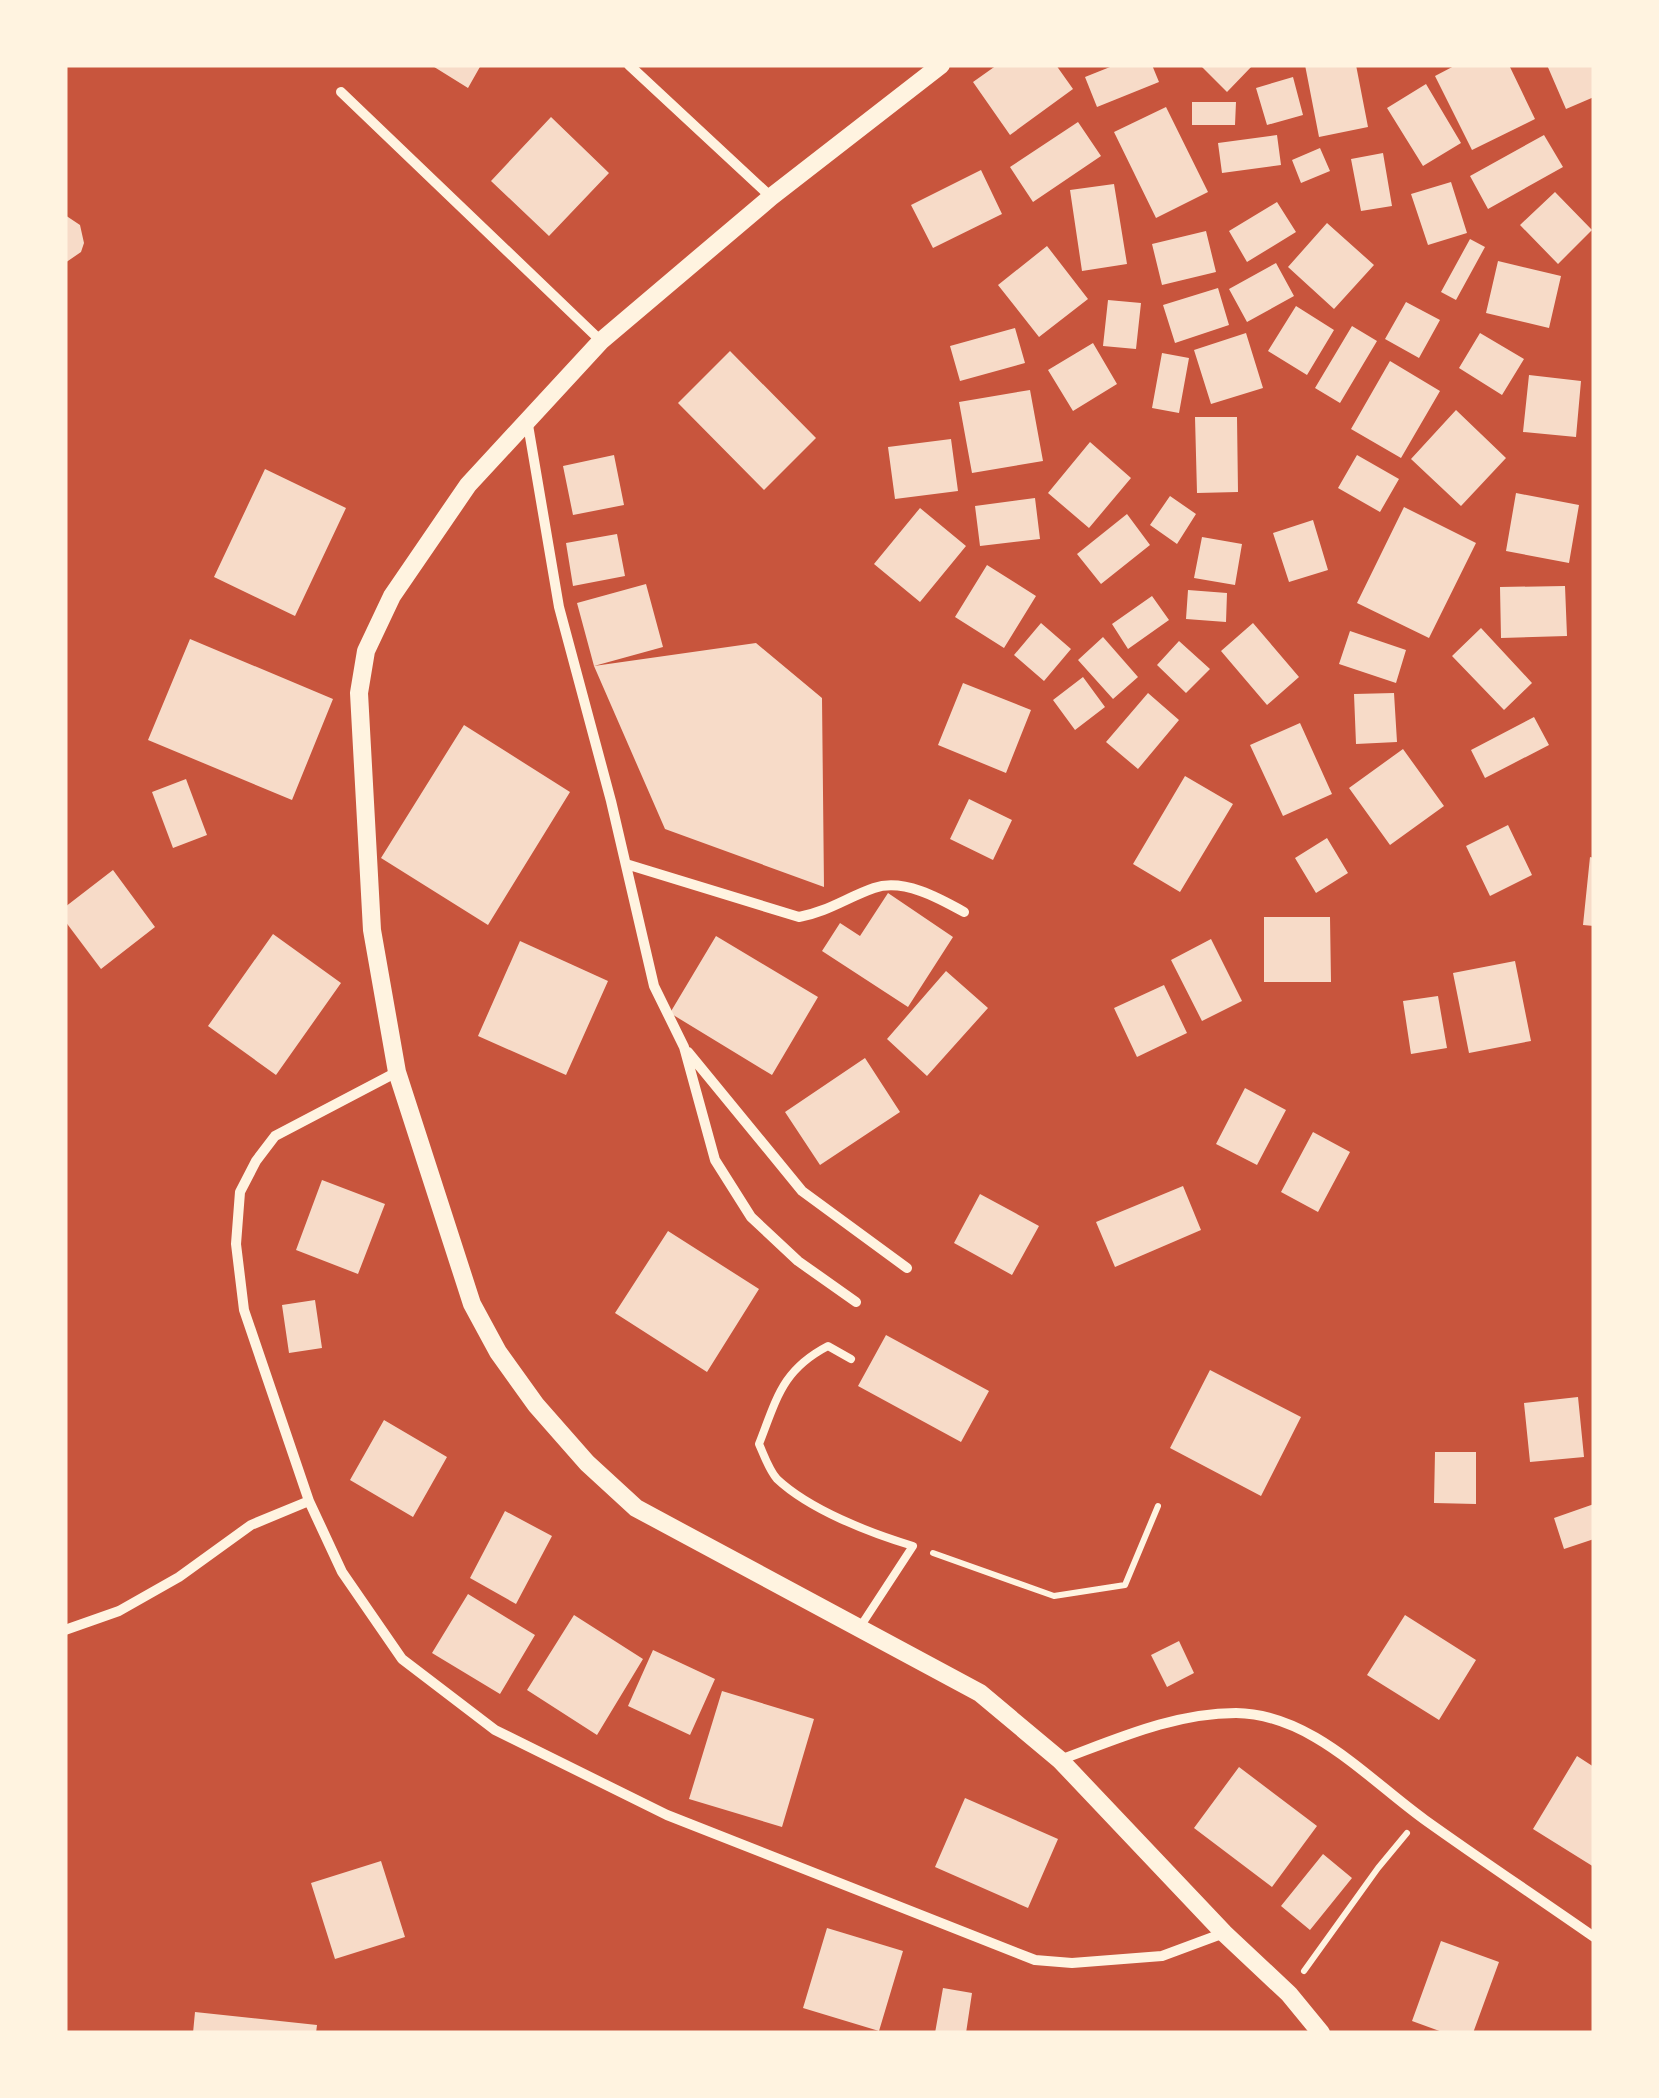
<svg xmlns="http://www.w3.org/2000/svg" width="1659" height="2098" font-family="'DM Sans',sans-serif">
<rect width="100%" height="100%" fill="#c8553d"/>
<path fill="#f7dbc8" d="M431 65H481L468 88Z
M997 65H1056L1073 89 1010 135 973 82Z
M1115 65H1152L1159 82 1097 107 1085 77Z
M1200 65H1253L1227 92Z
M1305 65H1356L1368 127 1319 137Z
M1456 65H1509L1535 119 1472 150 1435 76Z
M1547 65H1594V97L1566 109Z
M1293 77 1303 115 1267 125 1256 88Z
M1426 84 1461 143 1423 166 1387 108Z
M1192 102H1236L1235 125H1192Z
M1166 107 1208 192 1156 218 1114 132Z
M551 117 609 173 549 236 491 181Z
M1078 122 1101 156 1033 202 1010 167Z
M1277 135 1281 165 1222 173 1218 143Z
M1544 135 1563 167 1488 209 1470 176Z
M1320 148 1330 171 1301 183 1292 160Z
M1383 153 1392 206 1361 211 1351 159Z
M981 170 1002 214 933 248 911 205Z
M1451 182 1467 233 1428 245 1411 194Z
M1114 184 1127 264 1082 271 1070 190Z
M1555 192 1592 230 1558 264 1520 225Z
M1277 202 1296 232 1247 262 1229 231Z
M65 215 80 225 84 243 81 252 65 263Z
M1327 223 1374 265 1334 309 1288 267Z
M1206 231 1216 272 1162 285 1152 244Z
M1470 239 1485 247 1456 300 1441 292Z
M1047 246 1088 299 1039 337 998 285Z
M1498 261 1561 276 1549 328 1486 313Z
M1276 263 1294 296 1247 322 1229 289Z
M1218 288 1229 325 1175 343 1163 305Z
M1108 300 1141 303 1136 349 1103 346Z
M1406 302 1440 320 1419 358 1385 339Z
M1296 306 1334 330 1307 375 1268 351Z
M1352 326 1377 341 1340 403 1315 388Z
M1015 328 1025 363 960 381 950 346Z
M1246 333 1263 388 1211 404 1194 350Z
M1480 333 1524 359 1502 395 1459 368Z
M1093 343 1117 384 1073 411 1048 370Z
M730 351 816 438 764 490 678 403Z
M1162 353 1189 358 1179 413 1152 408Z
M1390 361 1440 391 1401 458 1351 429Z
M1529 375 1581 381 1576 437 1523 432Z
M1030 390 1043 461 972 473 959 402Z
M1456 410 1506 458 1461 506 1411 459Z
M1195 417H1237L1238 492 1197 493Z
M951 439 958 491 895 499 888 447Z
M1090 442 1131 478 1089 528 1048 493Z
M614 455 624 505 573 515 563 466Z
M1357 455 1399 479 1380 512 1338 488Z
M265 469 346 508 295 616 214 577Z
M1516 493 1579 505 1569 563 1506 551Z
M1170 496 1196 514 1177 544 1150 525Z
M1035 498 1040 539 980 546 975 506Z
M1404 507 1476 543 1429 638 1357 603Z
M920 508 966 546 920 602 874 564Z
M1127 514 1150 545 1101 584 1077 554Z
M1313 520 1328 570 1289 582 1273 533Z
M617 534 625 576 573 586 566 543Z
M1202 537 1242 544 1235 585 1194 578Z
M987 565 1036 596 1004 648 955 617Z
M646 584 663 647 594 666 577 603Z
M1565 586 1567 636 1501 638 1500 587Z
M1188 590 1227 593 1226 622 1186 619Z
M1152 596 1169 620 1128 649 1112 624Z
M1041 623 1071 649 1044 681 1014 655Z
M1253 623 1299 677 1267 705 1221 651Z
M1481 628 1532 683 1504 710 1452 656Z
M1350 631 1406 650 1396 683 1339 664Z
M1103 637 1138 677 1113 699 1078 660Z
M190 639 333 699 292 800 148 740Z
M1179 641 1210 669 1186 693 1157 665Z
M756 643 822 698 824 887 665 829 594 666Z
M1083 677 1105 707 1075 730 1053 700Z
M963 683 1031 710 1006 773 938 745Z
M1148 693 1179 720 1138 769 1106 742Z
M1394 693 1397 742 1356 744 1354 694Z
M1534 717 1549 745 1485 778 1471 750Z
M1300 723 1332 794 1283 816 1250 745Z
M464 725 570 792 488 925 381 858Z
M1403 749 1444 806 1390 845 1349 788Z
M1185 776 1233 804 1180 892 1133 864Z
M186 779 207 835 173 848 152 792Z
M969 799 1012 820 993 860 950 839Z
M1508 825 1532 875 1490 896 1466 846Z
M1327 838 1348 873 1316 893 1295 858Z
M1590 857 1594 858V926L1583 925Z
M113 870 155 927 101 969 65 921V907Z
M888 893 953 937 908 1007 822 951 840 923 860 936Z
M1264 917H1330L1331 982H1264Z
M273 934 341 983 276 1075 208 1026Z
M716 936 818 997 772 1075 670 1013Z
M1211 939 1242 1001 1202 1021 1171 960Z
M520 941 608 981 566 1075 478 1036Z
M1515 961 1531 1041 1469 1053 1453 973Z
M946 971 988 1008 927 1076 887 1039Z
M1164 985 1187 1033 1137 1057 1114 1008Z
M1438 996 1447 1048 1411 1054 1403 1001Z
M865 1058 900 1112 820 1165 785 1112Z
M1245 1088 1286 1110 1257 1165 1216 1144Z
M1313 1132 1350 1152 1318 1212 1281 1192Z
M322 1180 385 1204 358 1274 296 1250Z
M1183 1186 1201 1230 1115 1267 1096 1222Z
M980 1194 1039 1226 1012 1275 954 1243Z
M668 1231 759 1289 707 1372 615 1313Z
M315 1300 322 1348 289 1353 282 1305Z
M886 1335 989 1391 961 1442 858 1386Z
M1210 1370 1301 1417 1261 1496 1170 1448Z
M1578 1397 1584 1457 1530 1462 1524 1403Z
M384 1420 447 1457 413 1517 350 1480Z
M1435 1452H1476V1504L1434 1503Z
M1594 1504V1539L1564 1549 1554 1518Z
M505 1511 552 1536 516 1604 470 1578Z
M468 1594 535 1635 500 1694 432 1653Z
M574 1615 643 1659 597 1735 527 1690Z
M1405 1615 1476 1660 1439 1720 1367 1675Z
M1179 1641 1194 1673 1167 1687 1151 1655Z
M653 1650 715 1679 690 1735 628 1706Z
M722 1691 814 1719 782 1827 689 1799Z
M1577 1756 1594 1767V1867L1533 1829Z
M1239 1767 1317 1826 1272 1887 1194 1828Z
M965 1798 1058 1839 1028 1908 935 1867Z
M1323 1854 1352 1878 1310 1930 1281 1906Z
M381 1861 405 1937 335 1959 311 1883Z
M827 1928 903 1951 879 2031 803 2008Z
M1441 1941 1499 1962 1473 2033H1445L1412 2021Z
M943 1988 972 1993 966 2033H935Z
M195 2012 317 2025 316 2033H193Z"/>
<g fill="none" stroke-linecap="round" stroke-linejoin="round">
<path stroke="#fff3e0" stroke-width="6" d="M933 1553 1054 1596 1125 1585 1158 1506
M1304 1971 1378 1868 1407 1833"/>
<path stroke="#fff3e0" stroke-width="8" d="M851 1359 828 1346C782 1370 777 1398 759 1444 764 1455 769 1470 777 1479 810 1510 870 1533 913 1546L860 1627"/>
<path stroke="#fff3e0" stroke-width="10" d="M629 65 771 197
M341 92 601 341
M527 419 559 607 611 801 654 986 684 1047 715 1160 751 1217 798 1261 856 1302
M626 864 799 917C827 912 848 897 874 888 903 878 939 898 964 912
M688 1052 802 1191 907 1268
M397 1072 275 1136 256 1161 240 1192 236 1244 244 1310 309 1501 342 1572 402 1659 495 1730 667 1815 1035 1960 1072 1963 1162 1956 1224 1933
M65 1630 119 1611 179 1577 251 1525 309 1501
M1060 1760C1117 1739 1174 1713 1236 1713 1311 1714 1368 1779 1425 1820 1481 1860 1538 1898 1594 1937"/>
<path stroke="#fff3e0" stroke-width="18" d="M941 65 771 197 601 341 468 485 392 596 366 651 359 693 372 930 397 1072 472 1304 498 1352 536 1405 587 1463 636 1508 980 1693 1060 1760 1224 1933 1289 1994 1321 2033"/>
</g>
<rect width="1659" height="2098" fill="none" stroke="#fff3e0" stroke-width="135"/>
</svg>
